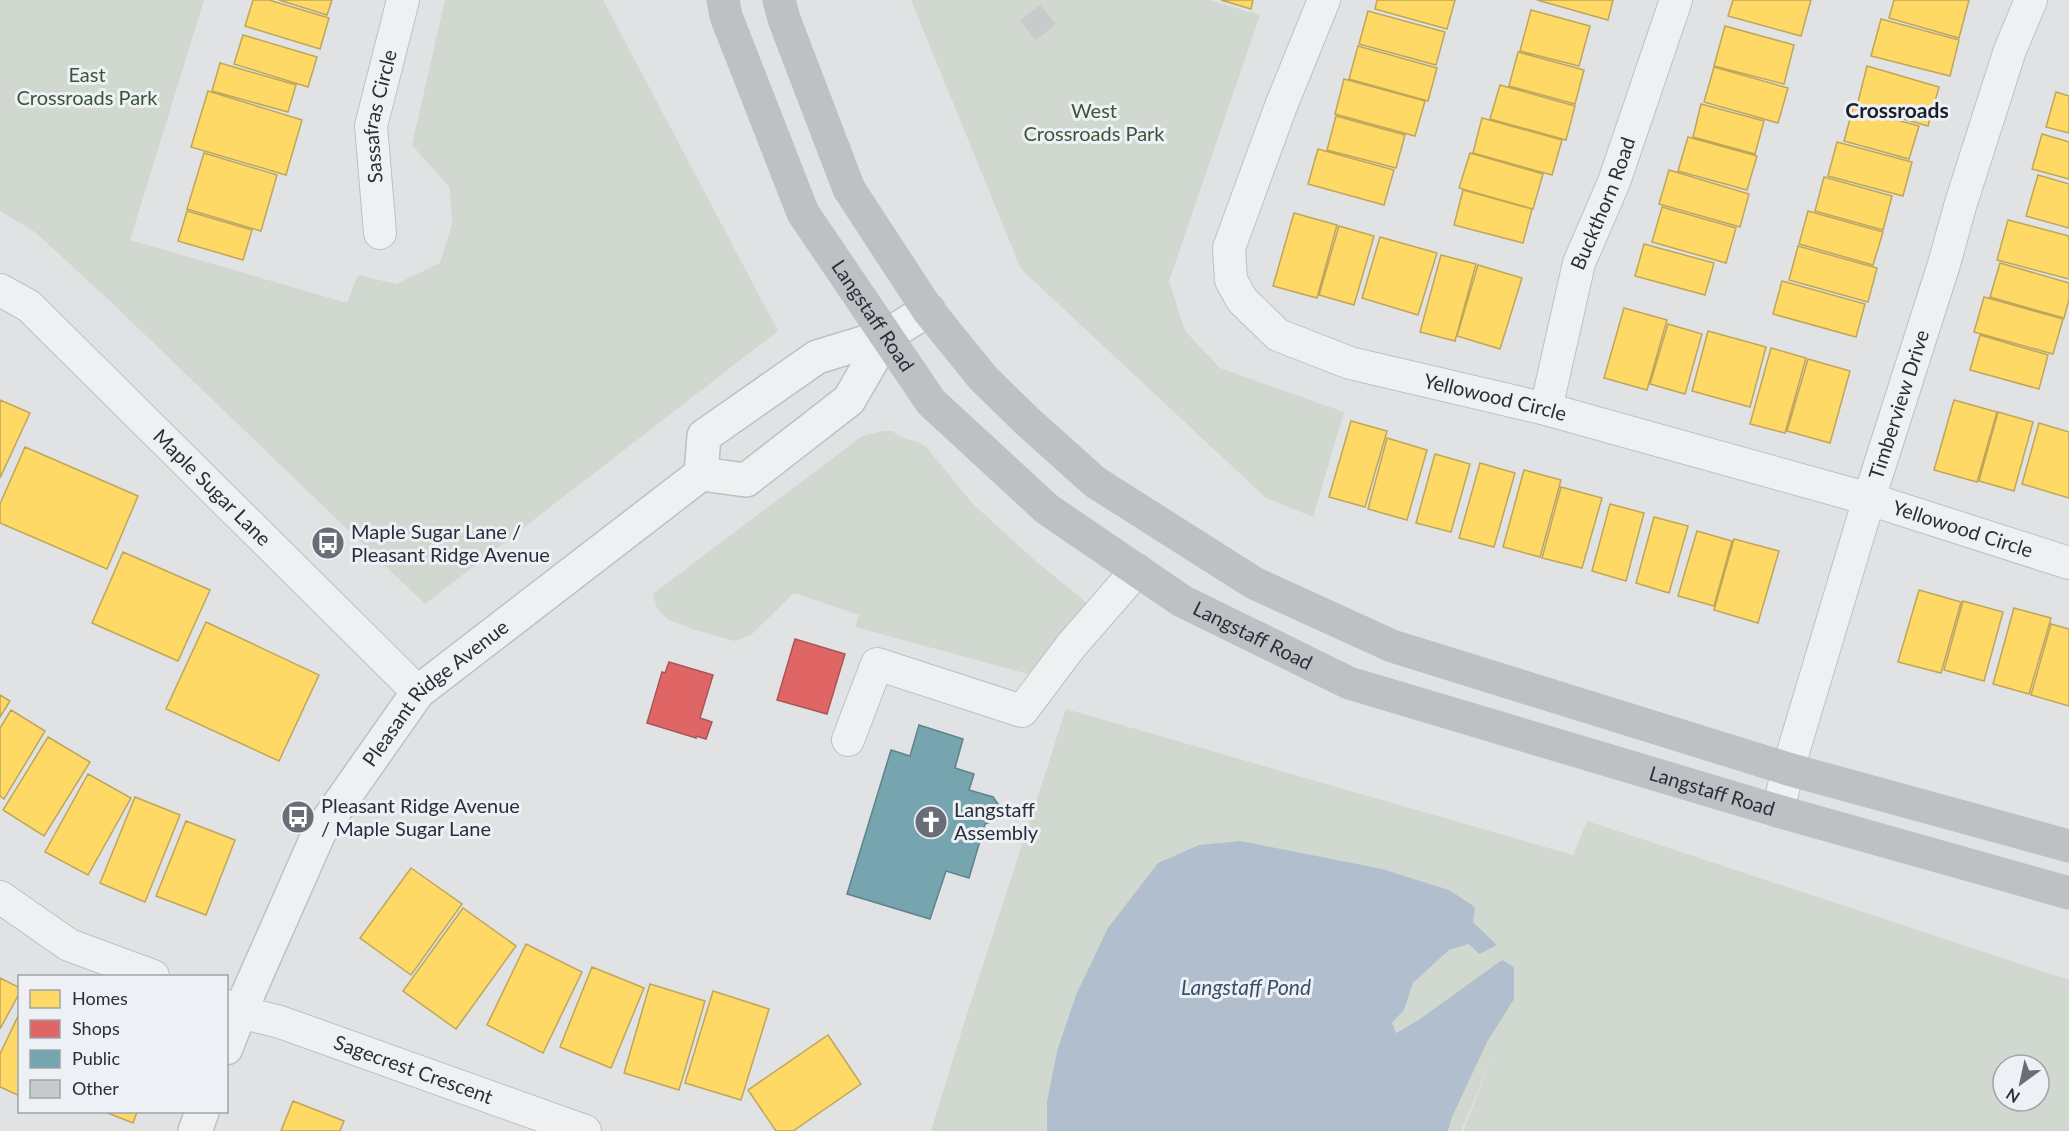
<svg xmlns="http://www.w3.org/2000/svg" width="2069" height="1131" font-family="Lato,sans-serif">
<rect width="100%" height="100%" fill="#e0e2e4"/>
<path fill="#d1d8d0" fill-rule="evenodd" d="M0 0H204L130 240 347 303 358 275 396 284 440 263 452 224 450 188 412 145 445 0H603L778 331 425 604 111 302 35 232 0 211Z
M911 0H1209L1260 15 1169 281 1185 331 1220 368 1344 412 1313 517 1266 498 1021 269Z
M882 431H893C903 442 914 437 926 447L973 504 1030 556 1094 609 1028 674 855 627 859 615 794 593 751 635 735 641 695 630 667 619 657 608 653 594 862 436Z
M1066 709 1573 855 1587 821 2069 980V1131H1463L1496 1047 1461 1131H1448L1452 1117 1420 1019 1395 1033 1392 1023 1404 1010 1413 983 1449 950 1469 944H1496L1473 922 1449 890 1335 860 1241 841 1076 995 1057 1051 1047 1101V1131H931L961 1033ZM2003 1065H2039V1101H2003Z"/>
<path fill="#b0becd" d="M1241 841 1382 869 1449 890 1475 907 1473 922 1497 945 1479 954 1469 944 1449 950 1413 983 1404 1010 1392 1023 1396 1033 1420 1019 1502 960 1514 967V999L1487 1042 1452 1117 1448 1131H1047V1101L1057 1051 1076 995 1108 928 1158 863 1199 845Z"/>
<path fill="#ffd966" stroke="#bfa659" stroke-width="1.5" d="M253 0H269L329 18 320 49 245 26Z
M279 0H332L327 15Z
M1221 0H1253L1251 9Z
M1377 0H1455L1447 29 1375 9Z
M1537 0H1613L1608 20Z
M1733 0H1811L1801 36 1728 16Z
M1894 0H1969L1959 38 1889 18Z
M1531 10 1590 26 1579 66 1520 51Z
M1368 11 1445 32 1436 65 1359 44Z
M1881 19 1959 40 1950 76 1871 56Z
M1725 26 1794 45 1784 84 1714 66Z
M243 35 317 57 308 87 234 64Z
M1358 46 1437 68 1428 101 1349 79Z
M1518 52 1584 70 1575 104 1509 86Z
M220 63 296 85 288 112 212 91Z
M1867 66 1939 87 1928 126 1857 106Z
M1714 67 1788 88 1778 123 1704 102Z
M1344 79 1425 101 1415 136 1335 114Z
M1500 85 1575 106 1566 140 1490 119Z
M208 91 302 120 286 175 191 147Z
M2056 92 2069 96V133L2046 127Z
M1701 104 1764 121 1755 154 1693 137Z
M1853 108 1919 126 1909 159 1844 141Z
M1336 116 1405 135 1396 168 1327 150Z
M1482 118 1562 140 1552 175 1473 153Z
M2042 134 2069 142V179L2032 169Z
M1688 137 1757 156 1747 190 1678 171Z
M1837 142 1912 162 1903 196 1828 176Z
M1318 149 1394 170 1384 205 1308 184Z
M204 153 277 175 261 231 187 209Z
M1470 153 1543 174 1533 209 1459 188Z
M1669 170 1749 194 1740 227 1659 204Z
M2038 175 2069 184V228L2026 216Z
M1824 177 1892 196 1883 230 1815 211Z
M1463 190 1532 209 1523 243 1454 225Z
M1662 207 1736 228 1726 263 1652 242Z
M187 211 252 230 243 260 178 241Z
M1808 211 1883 232 1873 265 1799 244Z
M1294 213 1337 225 1317 298 1273 286Z
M2008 220 2069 236V279L1997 260Z
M1339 226 1374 236 1354 305 1319 295Z
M1380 237 1437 253 1418 315 1362 298Z
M1644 244 1714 263 1705 295 1635 276Z
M1798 246 1877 268 1868 302 1789 280Z
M1441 255 1476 264 1455 341 1420 332Z
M2000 263 2069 283V300L2064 318 1990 297Z
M1478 265 1522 278 1500 349 1457 336Z
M1782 281 1865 304 1856 337 1773 314Z
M1984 297 2063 319 2053 354 1974 332Z
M1624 308 1667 320 1647 390 1604 378Z
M1668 324 1702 334 1685 394 1650 384Z
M1708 331 1766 347 1750 407 1692 391Z
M1980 335 2048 355 2039 389 1970 370Z
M1771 348 1806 358 1785 433 1750 424Z
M1808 359 1850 371 1830 443 1787 431Z
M0 400 30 413 0 478Z
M1954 400 1997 412 1977 482 1934 470Z
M1998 412 2033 422 2014 491 1979 481Z
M1351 421 1387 431 1365 507 1329 497Z
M2039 423 2069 432V498L2022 484Z
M1387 438 1427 450 1407 520 1368 509Z
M25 447 138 496 107 569 0 523V504Z
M1435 454 1470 464 1451 532 1416 523Z
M1480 463 1515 473 1494 547 1459 538Z
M1524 470 1561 480 1540 557 1503 547Z
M1561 487 1602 498 1582 568 1542 558Z
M1610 504 1644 513 1626 581 1592 571Z
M1654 517 1688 526 1669 593 1636 583Z
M1697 531 1732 541 1714 606 1678 596Z
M1734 539 1779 551 1758 623 1714 610Z
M123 552 210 590 178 661 92 623Z
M1919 590 1961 602 1941 673 1898 662Z
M1963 601 2003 612 1984 681 1944 670Z
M2014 608 2051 618 2029 694 1993 684Z
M206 622 319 675 279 761 166 709Z
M2051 624 2069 629V706L2031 695Z
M0 695 10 701 0 717Z
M11 710 45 731 4 799 0 796V728Z
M48 737 90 762 44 836 3 810Z
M88 774 131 798 88 875 45 852Z
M135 797 180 815 145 902 100 883Z
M186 821 235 840 206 915 156 896Z
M411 868 462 904 411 975 360 938Z
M463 908 516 946 456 1029 403 991Z
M526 944 582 972 543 1053 487 1025Z
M592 967 644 988 611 1068 560 1047Z
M0 978 20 988V992L0 1029Z
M650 984 705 1001 679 1090 624 1073Z
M713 991 769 1009 741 1100 685 1083Z
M20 1012V1096L0 1087V1054Z
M828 1035 861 1084 793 1131H776L748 1090Z
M293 1101 344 1121 340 1131H281Z
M105 1112H137L133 1123Z"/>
<path fill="#e06666" stroke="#a95659" stroke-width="1.5" d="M795 639 845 654 827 714 777 700Z
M669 662 713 675 700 718 712 722 706 739 696 736V738L647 723 662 672 665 673Z"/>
<path fill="#76a5af" stroke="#5f828c" stroke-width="1.5" d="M919 725 963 739 955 768 974 774 969 790 993 797 1000 807 996 820 985 824 969 878 946 871 930 919 847 894 891 750 910 756Z"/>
<path fill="#c8cacc" d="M1040 5 1056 24 1036 40 1020 21Z"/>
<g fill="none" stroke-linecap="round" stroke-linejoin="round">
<defs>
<g id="minor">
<path id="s1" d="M1324 0 1281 106 1229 248 1231 280 1242 300 1278 335 1350 363 1546 409 1869 499 2069 563"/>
<path id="s2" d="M380 233 371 126 403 0"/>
<path id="s3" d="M0 290 29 306 418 692"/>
<path id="s4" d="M1546 409 1579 263 1614 182 1676 0"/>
<path d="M848 740 877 664 1022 711 1070 647 1137 570"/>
<path id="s5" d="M1778 811 1788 769 1869 499 1944 264 1961 203 2010 50 2031 0"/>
<path d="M0 897 69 945 153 976"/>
<path id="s6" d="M226 1006 240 1012 280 1022 585 1131"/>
</g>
<g id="tertiary">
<path d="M701 474 704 436 817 357 886 336 928 310"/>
<path id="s7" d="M226 1048 240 1012 319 833 418 692 701 474 746 480 849 400 886 336"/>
<path d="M195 1131 202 1112"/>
</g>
</defs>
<use href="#minor" stroke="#bec0c2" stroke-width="34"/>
<use href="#tertiary" stroke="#bec0c2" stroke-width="36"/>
<use href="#minor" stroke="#eff0f1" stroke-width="32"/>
<use href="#tertiary" stroke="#eff0f1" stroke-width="33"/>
<g stroke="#bec0c4" stroke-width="33">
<path id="s8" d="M723 0 726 16 803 213 931 402 1047 509 1182 601 1349 683 1778 811 2069 893"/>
<path d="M779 0 784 19 849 189 928 310 983 378 1027 421 1095 482 1254 583 1392 646 1788 769 2069 846"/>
</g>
</g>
<defs>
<symbol id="bus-disc" viewBox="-11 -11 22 22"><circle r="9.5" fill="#696e76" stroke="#edf0f4"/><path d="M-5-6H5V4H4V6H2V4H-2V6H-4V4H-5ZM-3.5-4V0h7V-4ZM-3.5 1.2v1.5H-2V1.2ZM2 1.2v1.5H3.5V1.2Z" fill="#fff"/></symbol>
<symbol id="church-disc" viewBox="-11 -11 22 22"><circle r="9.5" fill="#696e76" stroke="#edf0f4"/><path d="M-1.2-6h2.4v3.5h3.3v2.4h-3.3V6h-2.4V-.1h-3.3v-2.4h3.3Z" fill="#fff"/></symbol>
</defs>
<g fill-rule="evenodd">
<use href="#bus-disc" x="309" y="524" width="38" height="38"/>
<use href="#bus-disc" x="279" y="798" width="38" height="38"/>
<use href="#church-disc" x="912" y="803" width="38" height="38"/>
</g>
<g text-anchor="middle" stroke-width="6" stroke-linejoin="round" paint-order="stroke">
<g font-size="20" fill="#3d5537" stroke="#edf0f4">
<text x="87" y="82">East<tspan x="87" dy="23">Crossroads Park</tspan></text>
<text x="1094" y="118">West<tspan x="1094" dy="23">Crossroads Park</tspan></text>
</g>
<g font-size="20" fill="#292f3b" stroke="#edf0f4">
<text dy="7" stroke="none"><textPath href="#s2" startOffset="118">Sassafras Circle</textPath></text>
<text dy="7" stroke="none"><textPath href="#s4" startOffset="214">Buckthorn Road</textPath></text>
<text dy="7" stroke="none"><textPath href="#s8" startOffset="352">Langstaff Road</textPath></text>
<text dy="7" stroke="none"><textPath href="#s1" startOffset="597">Yellowood Circle</textPath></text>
<text dy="7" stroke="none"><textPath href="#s5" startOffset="424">Timberview Drive</textPath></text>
<text dy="7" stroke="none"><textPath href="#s3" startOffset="291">Maple Sugar Lane</textPath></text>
<text dy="7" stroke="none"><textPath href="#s1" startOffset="1083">Yellowood Circle</textPath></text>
<text dy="7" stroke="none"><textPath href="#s8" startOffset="856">Langstaff Road</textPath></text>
<text dy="7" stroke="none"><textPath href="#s7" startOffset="418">Pleasant Ridge Avenue</textPath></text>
<text dy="7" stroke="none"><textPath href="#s8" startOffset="1342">Langstaff Road</textPath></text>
<text dy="7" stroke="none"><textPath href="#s6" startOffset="198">Sagecrest Crescent</textPath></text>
</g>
<g font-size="20" fill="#292f3b" stroke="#edf0f4" text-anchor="start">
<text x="351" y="539">Maple Sugar Lane /<tspan x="351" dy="23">Pleasant Ridge Avenue</tspan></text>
<text x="321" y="813">Pleasant Ridge Avenue<tspan x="321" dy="23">/ Maple Sugar Lane</tspan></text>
<text x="954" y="817">Langstaff<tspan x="954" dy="23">Assembly</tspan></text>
</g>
<g font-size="21" font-weight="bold" fill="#1b212c" stroke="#edf0f4">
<text x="1897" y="118">Crossroads</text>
</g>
<g font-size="21" font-style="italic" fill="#374e6b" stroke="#edf0f4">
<text x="1246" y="995">Langstaff Pond</text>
</g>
</g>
<rect x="18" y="975" width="210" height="138" fill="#edf0f4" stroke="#9fa3aa" stroke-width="1.5"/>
<rect x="30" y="990" width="30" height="18" fill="#ffd966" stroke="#9fa3aa" stroke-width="1.5"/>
<text x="72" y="1005" font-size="18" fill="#292f3b">Homes</text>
<rect x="30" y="1020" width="30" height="18" fill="#e06666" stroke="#9fa3aa" stroke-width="1.5"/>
<text x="72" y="1035" font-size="18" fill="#292f3b">Shops</text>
<rect x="30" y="1050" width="30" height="18" fill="#76a5af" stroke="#9fa3aa" stroke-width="1.5"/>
<text x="72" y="1065" font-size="18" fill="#292f3b">Public</text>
<rect x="30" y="1080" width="30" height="18" fill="#c8cacc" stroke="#9fa3aa" stroke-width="1.5"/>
<text x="72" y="1095" font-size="18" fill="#292f3b">Other</text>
<g transform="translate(2021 1083) rotate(213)"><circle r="28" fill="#edf0f4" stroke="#9fa3aa" stroke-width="1.5"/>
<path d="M0-4.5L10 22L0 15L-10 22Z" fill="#696e76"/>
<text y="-9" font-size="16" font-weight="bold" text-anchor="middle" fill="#292f3b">N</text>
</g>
</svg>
